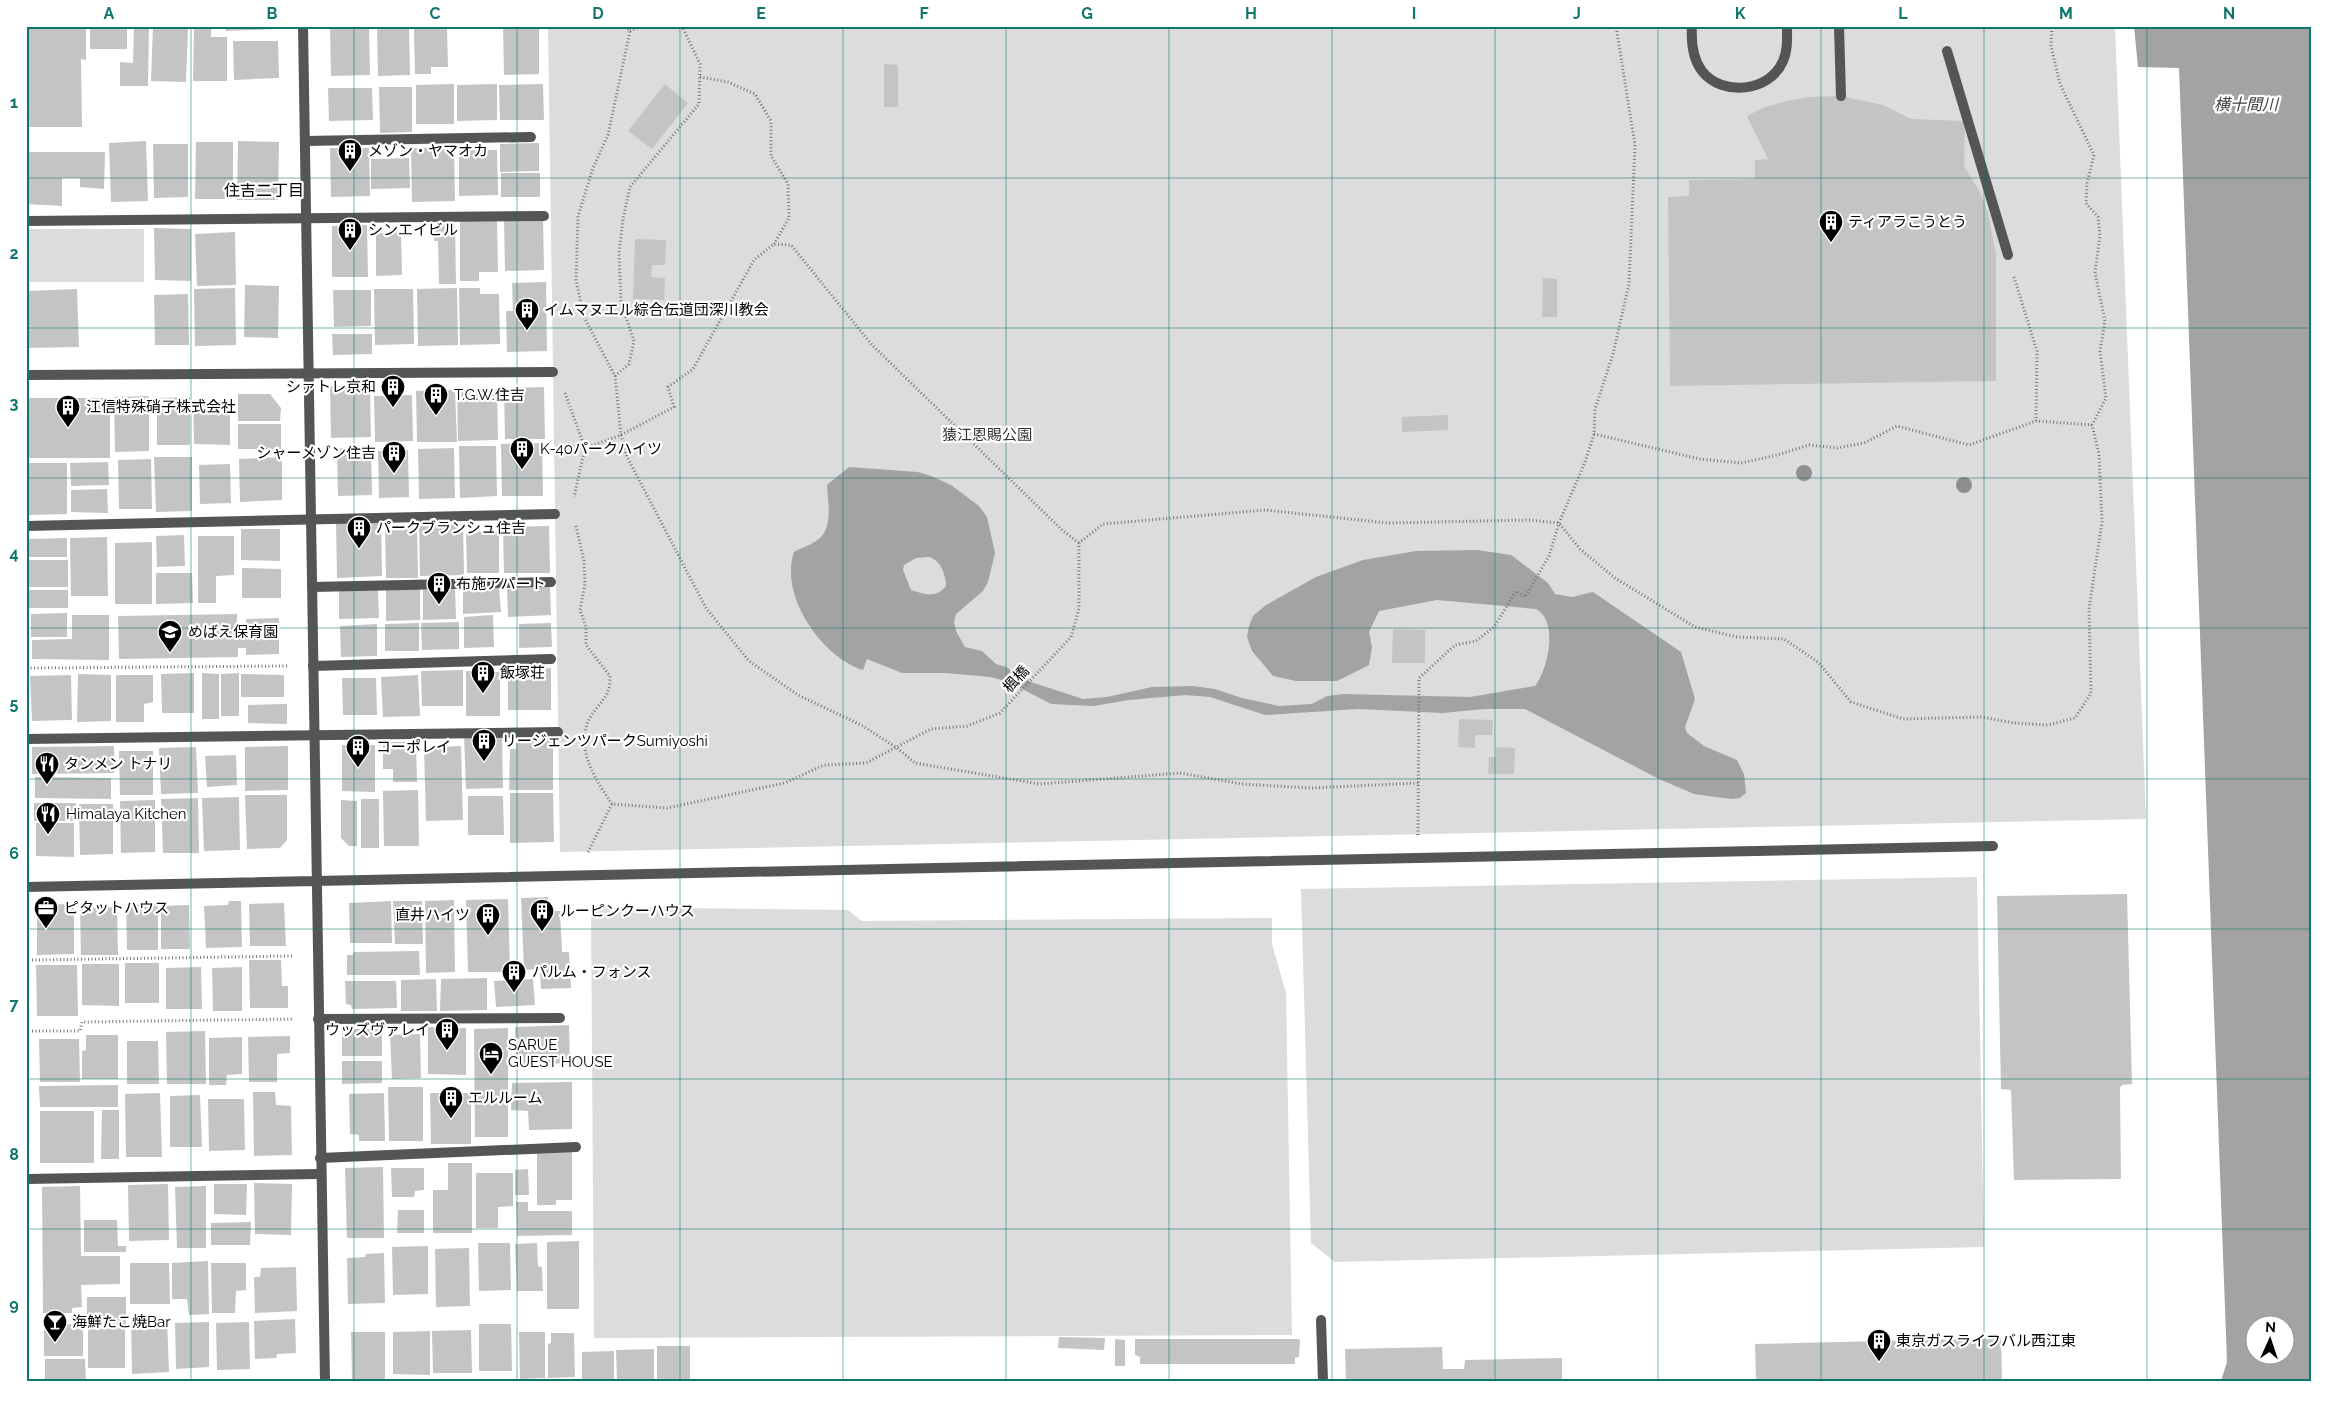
<svg xmlns="http://www.w3.org/2000/svg" width="2338" height="1407" font-family="Raleway,'Noto Sans JP',sans-serif">
<rect width="100%" height="100%" fill="#fff"/>
<path fill="#dcdcdc" d="M548 26H2115L2146 819 560 852Z
M26 229H144V282H26Z
M1977 877 1984 1247 1335 1262 1311 1243 1301 889Z
M591 907 848 910 862 921 1272 918V944L1286 993 1292 1335 594 1338Z"/>
<path fill="#a3a3a3" fill-rule="evenodd" d="M2134 26H2312V1381H2221L2227 1362 2179 68 2138 67ZM2256 1324H2286V1354H2256Z
M849 467 918 472 931 476 951 485 979 506 987 517 995 553 988 582 983 591 956 614 954 622 956 631 965 647 982 651 996 664 1006 667 1031 682 1083 699 1107 697 1152 687 1193 686 1215 689 1242 698 1279 706 1312 704 1327 696 1344 694 1470 697 1535 686C1548 669 1559 621 1536 609L1437 600 1379 611 1369 632 1372 647 1369 665 1337 681H1296L1273 676 1252 651 1247 637 1249 626 1253 616 1266 605 1316 577 1363 560 1416 551 1477 550 1511 555 1548 583 1555 594 1572 597 1593 592 1681 652 1695 699 1685 727 1687 733 1704 746 1737 760 1744 774 1746 793 1740 798 1731 799 1694 794 1659 779 1525 709H1484L1443 713 1358 709 1265 715 1210 697 1185 695 1129 700 1094 706 1051 704 1009 682 990 677 946 673H902L867 659 863 670C822 657 779 596 794 552 801 548 809 546 816 541 834 530 828 503 827 485ZM929 557C941 560 946 576 946 586 936 599 924 594 911 590L903 570 904 565 916 558Z"/>
<path fill="#c4c4c4" d="M26 26H86V60L81 59 82 127H26Z
M90 26H127V49H90Z
M134 26H149L148 86H120V62L133 63Z
M153 26H188L186 82 151 81Z
M194 26H211V37H227V81H193Z
M225 26H277V29L226 31Z
M330 26H369L370 75 331 76Z
M377 26H409L410 75 378 76Z
M503 26H539V74L504 75Z
M414 29H447L448 67H431V74H415Z
M233 41H278L279 78 234 80Z
M884 64 898 65V107H884Z
M454 84V124H416V85Z
M497 84V120L457 121V85Z
M543 84 544 120H500L499 85Z
M665 84 688 103 652 149 628 131Z
M379 87H412V132L380 133Z
M328 88H372L373 120 329 121Z
M1841 96 1883 105 1911 119 1965 121 1964 166 1980 192 1988 213 1996 254V381L1670 386 1668 197 1689 196V180L1755 179V160L1768 159 1747 116 1765 107 1787 101 1808 97Z
M146 141 148 201 111 202 109 143Z
M238 141 279 142 278 200H237Z
M196 142H233V199H195Z
M539 143V171L500 172V144Z
M153 144H188V197L154 198Z
M454 147 455 201 412 202 411 148Z
M330 148H369L370 196 331 197Z
M459 150H497L498 195 459 196Z
M26 152H105L104 189 80 187V178H62V206L26 204Z
M409 158 410 188 371 189V159Z
M501 173H540V197H501Z
M497 220 498 272H479V281H460V221Z
M504 220H543L544 270 505 271Z
M455 224 456 284H439L438 241H434V225Z
M367 225 368 277H332V226Z
M154 228 191 229V281L155 280Z
M235 232 236 285 197 286 195 234Z
M401 232 402 275 376 276V233Z
M635 239 666 240 665 265H652L651 277 665 278 664 300 633 299Z
M1543 278 1557 279V317H1542Z
M546 282 547 351 507 352 506 311H513L512 283Z
M245 285 279 286 278 338 244 337Z
M235 288 236 345 195 346 194 289Z
M457 288 458 345 418 346 417 289Z
M459 288H480V294H499L500 344 460 345Z
M77 289 79 347 26 348V291Z
M374 289H413L414 344 375 345Z
M333 290H371V326L334 327Z
M188 294 189 345H155L154 295Z
M332 334H372V354L333 355Z
M330 386H370L371 437 331 438Z
M544 387 545 439H505L504 388Z
M497 389 498 440 458 441 457 390Z
M455 390 457 442H417L416 391Z
M238 394H270L281 408 280 421H238Z
M412 395 413 441 375 442 374 396Z
M149 396V451L115 452 114 397Z
M190 397V445H157V398Z
M26 398H110V458H26Z
M230 400V445L194 444 193 401Z
M1448 415V430L1402 432V417Z
M238 424H281V449H238Z
M542 443 543 496H502L501 444Z
M459 446H496L497 496 460 498Z
M371 447 372 495 338 496 337 448Z
M454 448 455 498 419 499 418 449Z
M408 450 409 497 379 498 378 451Z
M154 457H192V511L156 512Z
M282 457V500L240 502 239 459Z
M151 459 152 509H119L118 460Z
M108 462 109 485 71 486 70 463Z
M28 463H67V514L28 515Z
M230 464 231 503 200 504 199 465Z
M107 489 108 513 71 512V490Z
M381 521 382 576 337 578 336 522Z
M463 524 464 575 420 576 419 525Z
M417 526 418 578H386L385 527Z
M549 526 550 573H504L503 527Z
M241 529H280V561L241 560Z
M499 531V573H467L466 532Z
M184 535 185 566 157 567 156 536Z
M198 536H234V575L216 576V603H198Z
M107 537 108 596H71L70 538Z
M67 538V557H28L27 539Z
M152 542V604H115V543Z
M28 560H68V587H28Z
M242 568 281 569V598H242Z
M156 573H192L193 603 156 604Z
M499 587 501 612 463 614V588Z
M550 587 551 615 508 617 507 589Z
M420 589V620L386 621V590Z
M455 589 456 619 423 620V590Z
M29 590H68V608H29Z
M378 590 379 618 339 619V591Z
M67 613V637H31V614Z
M237 614V629L246 628V619L279 618V654L246 655V648H238V657L119 659 118 616Z
M72 615H109V660L32 659V640L72 639Z
M493 615 494 647 464 648V617Z
M459 622V649L422 650 421 623Z
M419 623V651H385V624Z
M551 623 552 647 519 648V624Z
M377 624V656L341 657 340 626Z
M1393 629 1425 630V663H1392Z
M508 668H551V710H508Z
M463 670V706H422L421 671Z
M466 671 500 672V716H466Z
M194 673V713H162L161 674Z
M202 673 219 674V719H202Z
M239 673V716H221V674Z
M78 674 111 675V721L77 722Z
M241 674 284 675V697H241Z
M71 675 72 720 32 721 30 676Z
M116 675H153V702L144 704V722H116Z
M418 675 420 716 383 717 381 677Z
M342 678H376L377 715H343Z
M287 704V724L248 723V705Z
M1459 719 1493 720 1492 735H1475V748L1458 747Z
M502 734 503 788 466 789 464 735Z
M516 736H553V790H509L510 749H516Z
M383 742H416L417 782H393V769H383Z
M342 745H375V792L342 791Z
M114 746V773L32 774V747Z
M288 746V790L245 791V747Z
M461 746 463 820 426 821 424 748Z
M196 747 198 793 161 794 159 748Z
M1496 747 1515 748 1514 774H1488L1489 757H1496Z
M119 751H153V795H120Z
M236 755 237 785 207 787 205 756Z
M35 777 111 778V799L35 798Z
M418 790 419 846H384L383 791Z
M510 793H553L554 842 510 843Z
M245 795H287V840L280 848 247 849Z
M468 796H503L504 835H468Z
M239 797 240 850 204 851 202 798Z
M198 798 199 853H163L161 799Z
M361 799H379V848H361Z
M155 800V852L121 853 120 801Z
M341 800 357 801V846H349L341 838Z
M34 803H76L75 821H34Z
M79 804H113V854L80 855Z
M36 823H74V857L36 856Z
M2127 894 2132 1084 2122 1085 2120 1088 2121 1179 2014 1180 2011 1090 2001 1089 1997 896Z
M548 897V911H560L562 952H569L571 988 541 989 540 969 524 970 521 898Z
M508 899 510 972H468L466 900Z
M454 900 455 972 426 973 425 901Z
M229 901H241L242 947 206 948 204 906 228 905Z
M391 901 392 943H350L349 903Z
M393 901H422L423 944H395Z
M284 903 286 946H250L249 904Z
M74 904V954L37 955V905Z
M158 904V950H127L126 905Z
M189 905 190 949H161V906Z
M117 907 118 955H81L80 908Z
M419 951 420 975H347V955H352L354 952Z
M249 960H281L282 986H288V1008H250Z
M125 963H159V1003H125Z
M82 964H119V1006L82 1005Z
M36 965H77L78 1016H37Z
M201 967 202 1009H166V968Z
M242 967V1011H213L212 968Z
M487 978V1010L440 1011 441 979Z
M436 979 437 1011H401V980Z
M533 979 535 1005 496 1007 494 981Z
M345 981H396L397 1008 352 1009 351 1005 346 1004Z
M569 1025 570 1063 516 1065 515 1027Z
M428 1027 466 1028V1075L428 1074Z
M508 1028V1137H475L474 1029Z
M342 1029H382V1056H342Z
M205 1031 206 1084H167L166 1032Z
M420 1034 421 1078 392 1079 390 1035Z
M86 1035H118V1079H82V1051L86 1050Z
M290 1036V1053L277 1054V1082H249L248 1037Z
M242 1037V1074L227 1075 226 1085H209V1038Z
M39 1039H79L80 1082H40Z
M127 1041H158L159 1084H127Z
M342 1061H382V1083L342 1084Z
M572 1082V1129L529 1130 528 1111 511 1110 512 1083Z
M118 1085V1107H40L39 1086Z
M388 1087H423V1141H389Z
M253 1092H275L276 1105 291 1106 292 1155 254 1156Z
M160 1093 162 1157H126L125 1094Z
M384 1093 385 1141H359V1135L350 1134 349 1094Z
M430 1093H471V1144H431Z
M200 1095 202 1147H170V1096Z
M208 1099H244L245 1150 209 1151Z
M102 1110H119V1159H101Z
M40 1111H94V1163H40Z
M537 1152H572V1200H556V1205H537Z
M448 1163H472V1233H433V1190H448Z
M383 1167 384 1238H347L345 1168Z
M391 1168H424V1190L415 1191 414 1197H392Z
M528 1169 529 1195H515V1170Z
M476 1173H513V1206L498 1207V1228H476Z
M254 1183 292 1184 291 1235 255 1234Z
M168 1184 169 1240 129 1241 128 1185Z
M214 1184H247L246 1215 214 1214Z
M80 1186 81 1256H120V1284L81 1285 82 1307 72 1308V1313H43L42 1187Z
M206 1186V1248H177L175 1187Z
M516 1202H528V1211H572V1235L517 1236Z
M398 1210H424V1233H397Z
M84 1220H117L118 1246H126V1252H84Z
M251 1222 250 1245H211V1223Z
M579 1241V1309H547V1242Z
M478 1243H510L511 1290 479 1291Z
M537 1243 538 1266 542 1267 543 1291H517L515 1244Z
M428 1246V1294L393 1295 392 1247Z
M469 1248 470 1306 436 1307 435 1249Z
M384 1253 385 1303 348 1304 347 1258 365 1257 366 1254Z
M208 1261 209 1314 189 1315 187 1299H172V1263Z
M130 1263H169L170 1304H130Z
M211 1263H246V1290L236 1291 235 1313H212Z
M296 1267 297 1311 255 1313 254 1277H260L261 1268Z
M87 1297H126V1325H87Z
M295 1319 296 1353 277 1354 276 1358 255 1359 254 1321Z
M167 1320 169 1372 132 1374 131 1321Z
M209 1322V1367L176 1369 175 1323Z
M249 1322 250 1369 217 1370 216 1323Z
M83 1324V1356H44V1325Z
M479 1324H511L512 1371H479Z
M125 1328V1368H88V1329Z
M471 1330 472 1373H433L432 1331Z
M430 1331V1375L393 1374V1332Z
M351 1332H385V1380H352Z
M519 1332H545V1378L520 1379Z
M551 1333H574L575 1377 548 1378V1344L551 1343Z
M1059 1337 1105 1338 1104 1350 1058 1348Z
M2001 1338 2002 1381H1756L1755 1344Z
M1115 1339 1125 1340V1366H1115Z
M1135 1339H1300L1299 1357 1295 1358V1364H1140V1357L1135 1355Z
M657 1346H690V1381H657Z
M1442 1347 1443 1369H1464L1465 1360 1562 1358V1381H1346L1345 1349Z
M654 1349V1381H617L616 1350Z
M614 1351V1381H582V1352Z
M45 1359H85L86 1381H45Z"/>
<g fill="none" stroke-linecap="round" stroke-linejoin="round">
<path stroke="#777" stroke-width="3" stroke-dasharray="1 2.5" stroke-linecap="butt" d="M626 26 630 31 608 135 593 168 578 216 576 280 584 317 615 376 621 435 627 457 706 608 749 661 798 695 863 726 897 748 915 763 1040 784 1180 773 1242 784 1311 788 1418 783
M630 31 642 26
M700 77 728 82 755 94 771 121V156L788 184 789 218 774 244
M2014 277 2037 351 2036 421
M615 376 629 364 634 341 621 302 619 253 623 219 630 187 699 104 700 64 682 26
M565 393 585 448 574 497
M1594 434 1700 459 1741 463 1777 455 1809 445 1837 448 1864 443 1897 426 1969 445 2036 421 2092 425
M585 448 621 435 674 407 668 387 693 369 754 260 774 244 791 245 872 345 1062 530 1079 543
M576 526 584 561 585 584 580 610 586 627V645L610 676C610 680 610 687 608 691 604 702 591 712 587 724 577 752 597 782 612 804
M27 668 289 666
M1418 835 1419 678 1455 645 1476 641 1494 627 1516 591 1525 597 1549 556 1559 523 1585 462 1594 434 1595 409 1613 354 1629 284 1635 145 1616 26
M588 852 612 804 667 808 785 783 824 765 866 763 931 729 967 726 1000 713 1071 637 1079 609V543L1103 524 1265 510 1388 523 1529 520 1559 523 1580 549 1615 578 1695 627 1737 637 1784 639 1818 662 1851 702 1903 719 1981 717 2014 723 2048 725 2075 718 2091 693 2089 609 2102 522 2099 454 2092 425 2106 398 2100 351 2105 321 2095 273 2100 235 2098 217 2086 203 2087 183 2094 155 2060 84 2051 46 2052 26
M32 960 293 956
M32 1031H80L82 1022 294 1019"/>
<path stroke="#555" stroke-width="10" d="M1692 26C1691 42 1692 58 1702 71 1722 97 1770 92 1783 61 1788 50 1787 38 1787 26
M305 141 531 137
M26 221 544 216
M26 526 555 514
M312 587 551 582
M313 666 551 659
M26 739 558 732
M318 1019 560 1018
M320 1158 576 1147
M26 1179 320 1174
M1321 1320 1323 1381"/>
<path stroke="#555" stroke-width="10" d="M303 26 325 1381
M1839 26 1841 96
M1947 51 2008 255
M26 375 553 372
M26 887 1993 846"/>
</g>
<g fill="#8f8f8f">
<circle cx="1804" cy="473" r="8"/>
<circle cx="1964" cy="485" r="8"/>
</g>
<path fill="none" stroke="#0f766e" stroke-width="1" stroke-opacity="0.55" d="M191 26V1381M354 26V1381M517 26V1381M680 26V1381M843 26V1381M1006 26V1381M1169 26V1381M1332 26V1381M1495 26V1381M1658 26V1381M1821 26V1381M1984 26V1381M2147 26V1381M26 178H2312M26 328H2312M26 478H2312M26 628H2312M26 779H2312M26 929H2312M26 1079H2312M26 1229H2312"/>
<defs>
<symbol id="building-pin" viewBox="-11 -11 22 30"><path d="M0 17L-7.5 6A9.5 9.5 0 1 1 7.5 6Z" fill="#000" stroke="#fff"/><path d="M-4-6H4V6H1V3H-1V6H-4ZM-2.5-4.3h1.7v1.8h-1.7ZM.8-4.3h1.7v1.8H.8ZM-2.5-1h1.7V.8h-1.7ZM.8-1h1.7V.8H.8Z" fill="#fff"/></symbol>
<symbol id="school-pin" viewBox="-11 -11 22 30"><path d="M0 17L-7.5 6A9.5 9.5 0 1 1 7.5 6Z" fill="#000" stroke="#fff"/><path d="M0-5L7-2L0 1L-7-2ZM-4 1L0 2.5L4 1V4Q0 6-4 4Z" fill="#fff"/></symbol>
<symbol id="restaurant-pin" viewBox="-11 -11 22 30"><path d="M0 17L-7.5 6A9.5 9.5 0 1 1 7.5 6Z" fill="#000" stroke="#fff"/><path d="M-5-6h1v4h1v-4h1v4h1v-4h1v5L-1.5 .5V6h-2V.5L-5-1ZM5-6V6H3V1.5H1.5Q1.5-4 5-6Z" fill="#fff"/></symbol>
<symbol id="office-pin" viewBox="-11 -11 22 30"><path d="M0 17L-7.5 6A9.5 9.5 0 1 1 7.5 6Z" fill="#000" stroke="#fff"/><path d="M-6-3h4V-5.5h4V-3h4V5H-6ZM-1-4.5V-3h2v-1.5ZM-6 0V1H6V0Z" fill="#fff"/></symbol>
<symbol id="hotel-pin" viewBox="-11 -11 22 30"><path d="M0 17L-7.5 6A9.5 9.5 0 1 1 7.5 6Z" fill="#000" stroke="#fff"/><path d="M-6-4.5h1.5V1H6V5H4.5V3h-9V5H-6ZM-4 0a1.8 1.8 0 1 1 3.6 0ZM.5 0V-2.5h3Q6-2.5 6 0Z" fill="#fff"/></symbol>
<symbol id="bar-pin" viewBox="-11 -11 22 30"><path d="M0 17L-7.5 6A9.5 9.5 0 1 1 7.5 6Z" fill="#000" stroke="#fff"/><path d="M-6-5H6L.8 .8V4.5H3.5V6h-7V4.5H-.8V.8Z" fill="#fff"/></symbol>
</defs>
<g fill-rule="evenodd">
<use href="#building-pin" x="336" y="137" width="28" height="38"/>
<use href="#building-pin" x="1817" y="208" width="28" height="38"/>
<use href="#building-pin" x="336" y="216" width="28" height="38"/>
<use href="#building-pin" x="513" y="296" width="28" height="38"/>
<use href="#building-pin" x="379" y="373" width="28" height="38"/>
<use href="#building-pin" x="422" y="381" width="28" height="38"/>
<use href="#building-pin" x="54" y="393" width="28" height="38"/>
<use href="#building-pin" x="508" y="435" width="28" height="38"/>
<use href="#building-pin" x="380" y="439" width="28" height="38"/>
<use href="#building-pin" x="345" y="514" width="28" height="38"/>
<use href="#building-pin" x="425" y="570" width="28" height="38"/>
<use href="#school-pin" x="156" y="618" width="28" height="38"/>
<use href="#building-pin" x="469" y="659" width="28" height="38"/>
<use href="#building-pin" x="470" y="727" width="28" height="38"/>
<use href="#building-pin" x="344" y="733" width="28" height="38"/>
<use href="#restaurant-pin" x="33" y="750" width="28" height="38"/>
<use href="#restaurant-pin" x="34" y="800" width="28" height="38"/>
<use href="#office-pin" x="32" y="894" width="28" height="38"/>
<use href="#building-pin" x="528" y="897" width="28" height="38"/>
<use href="#building-pin" x="474" y="901" width="28" height="38"/>
<use href="#building-pin" x="500" y="958" width="28" height="38"/>
<use href="#building-pin" x="433" y="1016" width="28" height="38"/>
<use href="#hotel-pin" x="477" y="1040" width="28" height="38"/>
<use href="#building-pin" x="437" y="1084" width="28" height="38"/>
<use href="#bar-pin" x="41" y="1308" width="28" height="38"/>
<use href="#building-pin" x="1865" y="1327" width="28" height="38"/>
</g>
<g text-anchor="middle" stroke-width="4.5" stroke-linejoin="round" paint-order="stroke">
<g font-size="15" fill="#000" stroke="#fff" text-anchor="start">
<text x="368" y="156">メゾン・ヤマオカ</text>
<text x="1848" y="227">ティアラこうとう</text>
<text x="368" y="235">シンエイビル</text>
<text x="544" y="315">イムマヌエル綜合伝道団深川教会</text>
<text x="376" y="392" text-anchor="end">シァトレ京和</text>
<text x="454" y="400">T.G.W.住吉</text>
<text x="86" y="412">江信特殊硝子株式会社</text>
<text x="540" y="454">K-40パークハイツ</text>
<text x="376" y="458" text-anchor="end">シャーメゾン住吉</text>
<text x="376" y="533">パークブランシュ住吉</text>
<text x="456" y="589">布施アパート</text>
<text x="188" y="637">めばえ保育園</text>
<text x="500" y="678">飯塚荘</text>
<text x="502" y="746">リージェンツパークSumiyoshi</text>
<text x="376" y="752">コーポレイ</text>
<text x="64" y="769">タンメン トナリ</text>
<text x="66" y="819">Himalaya Kitchen</text>
<text x="64" y="913">ピタットハウス</text>
<text x="560" y="916">ルーピンクーハウス</text>
<text x="470" y="920" text-anchor="end">直井ハイツ</text>
<text x="532" y="977">パルム・フォンス</text>
<text x="430" y="1035" text-anchor="end">ウッズヴァレイ</text>
<text x="508" y="1050">SARUE<tspan x="508" dy="17">GUEST HOUSE</tspan></text>
<text x="468" y="1103">エルルーム</text>
<text x="72" y="1327">海鮮たこ焼Bar</text>
<text x="1896" y="1346">東京ガスライフバル西江東</text>
</g>
<g font-size="15" fill="#333" stroke="#fff">
<text x="987" y="440">猿江恩賜公園</text>
</g>
<g font-size="15" fill="#000" stroke="#fff">
<text transform="translate(1016 679) rotate(-47)" y="5">楓橋</text>
</g>
<g font-size="16" font-style="italic" fill="#444" stroke="#fff">
<text x="2246" y="110">横十間川</text>
</g>
<g font-size="16" fill="#000" stroke="#fff">
<text x="264" y="196">住吉二丁目</text>
</g>
</g>
<rect width="2338" height="1407" fill="none" stroke="#ffffff" stroke-width="55"/>
<g transform="translate(2270 1340) rotate(3)"><circle r="24" fill="#ffffff" stroke="#999999"/>
<path d="M0-4L9 19L0 12L-9 19Z" fill="#000000"/>
<text y="-8" font-size="14" font-weight="bold" text-anchor="middle" fill="#000000">N</text>
</g>
<rect x="28" y="28" width="2282" height="1352" fill="none" stroke="#0f766e" stroke-width="2"/>
<g font-size="16" text-anchor="middle" font-weight="bold" fill="#0f766e">
<text x="109" y="19">A</text>
<text x="272" y="19">B</text>
<text x="435" y="19">C</text>
<text x="598" y="19">D</text>
<text x="761" y="19">E</text>
<text x="924" y="19">F</text>
<text x="1087" y="19">G</text>
<text x="1251" y="19">H</text>
<text x="1414" y="19">I</text>
<text x="1577" y="19">J</text>
<text x="1740" y="19">K</text>
<text x="1903" y="19">L</text>
<text x="2066" y="19">M</text>
<text x="2229" y="19">N</text>
<text x="14" y="108">1</text>
<text x="14" y="259">2</text>
<text x="14" y="409">3</text>
<text x="14" y="559">4</text>
<text x="14" y="709">5</text>
<text x="14" y="859">6</text>
<text x="14" y="1010">7</text>
<text x="14" y="1160">8</text>
<text x="14" y="1310">9</text>
</g>
</svg>
